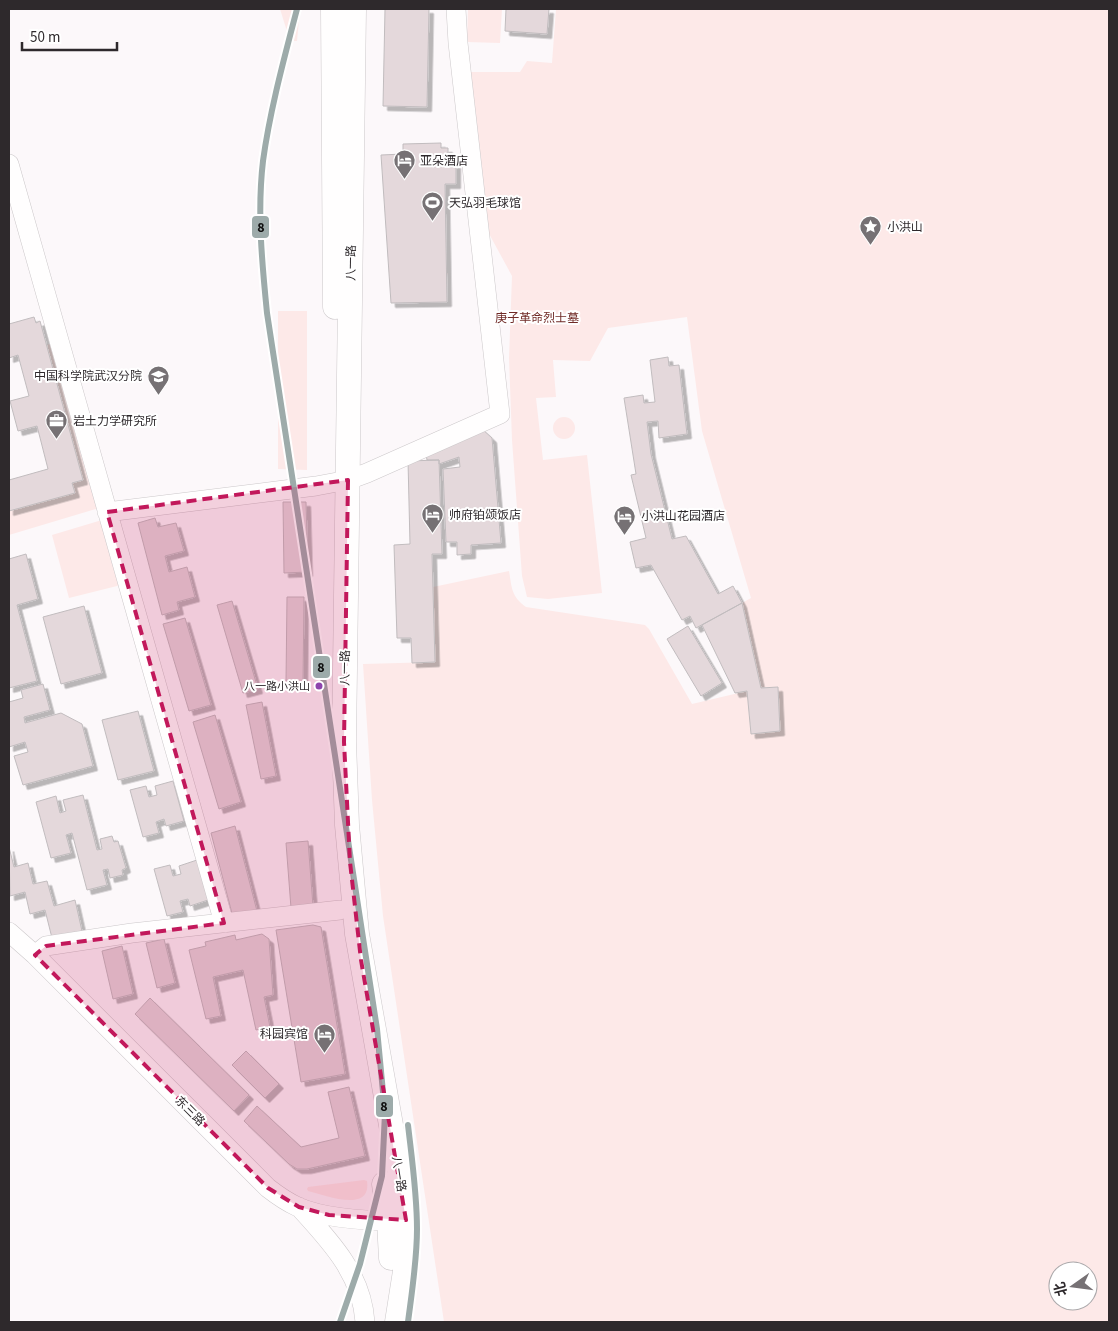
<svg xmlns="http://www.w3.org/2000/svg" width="1118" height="1331" font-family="'Source Sans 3','Noto Sans SC',sans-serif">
<defs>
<filter id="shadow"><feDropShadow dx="4.5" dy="4.5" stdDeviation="0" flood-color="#0004"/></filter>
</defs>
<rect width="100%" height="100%" fill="#fcf8fa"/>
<path fill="#fde9e8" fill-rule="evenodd" d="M280 9H300L297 41H290Z
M468 9H502L500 43 467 42Z
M556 9H1109V1322H444L383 916 372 800 363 664 435 662 433 587 509 571C512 588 511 596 526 607L645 625 649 629 692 704 747 691 751 734 780 731 778 687 761 688 742 603 751 598 702 431 687 317 608 328 590 361 553 360 556 397 536 398 543 460 587 455 602 593 548 599 527 597 522 576 512 440 509 358 512 276 487 230 466 72H520L527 61 552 63ZM1058 1271H1088V1301H1058Z
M278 311H307V470L278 469Z
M52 343 99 508 9 535V511L75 493 72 483 83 480 47 345Z
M553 428a11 11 0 1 1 22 0a11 11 0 1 1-22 0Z
M102 520 121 585 69 598 52 535Z
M364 1180 367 1181C372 1214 324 1195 308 1191L307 1189 308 1187Z"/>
<path fill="#e4d8db" stroke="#c1bcbe" filter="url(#shadow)" d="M385 9H429L427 107 383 106Z
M506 9H549L547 34 505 31Z
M441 143V148H448V164H456V184H445L447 302 391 303 381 155 403 154V144Z
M34 317 36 323 40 321 83 480 72 483 75 493 9 511V480L48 469 37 426 18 431 10 401 29 396 18 355 9 358V324Z
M668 357 669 366 679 365 687 434 659 438 658 421 647 422 651 454 672 539 686 536 718 594 733 586 742 603 696 628 690 616 682 620 651 565 636 568 630 542 646 538 631 475 636 474 624 398 643 395 644 403 655 402 650 360Z
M481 428 492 438 501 543 471 545V554L457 555V542H446L443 469 460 467 459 457 439 464V460H427L426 454Z
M439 460 442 554H432L435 662 412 663 411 638H397L394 545 410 544 408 461Z
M283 502H306L308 572 284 573Z
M155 518 158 527 176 523 184 551 165 556 169 572 187 567 195 597 177 602 179 610 162 615 138 523Z
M26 554 38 599 17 605 37 681 9 688V559Z
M287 597H304L303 682 286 681Z
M232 601 258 689 243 693 217 605Z
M742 603 761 688 778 687 780 731 751 734 747 691 735 693 702 625Z
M84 606 102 673 61 684 43 617Z
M185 618 211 705 189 711 163 624Z
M688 626 722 683 701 696 667 639Z
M43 684 50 710 24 717 25 723 61 713 82 724 93 766 23 785 14 756 28 752 25 742 9 747V702L23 698 21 690Z
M262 702 276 776 261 779 246 705Z
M138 711 154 771 118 780 102 720Z
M215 715 241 802 219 809 193 722Z
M173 781 184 821 166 826 164 819 156 822 159 833 143 837 130 790 146 786 149 797 157 795 155 786Z
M83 795 97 850 102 849 100 839 112 836 114 842 118 841 126 868 122 870 123 875 110 878 108 869 103 870 107 885 87 890 72 833 66 835 71 853 51 858 36 802 56 796 60 813 66 811 63 800Z
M235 826 258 915 234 921 211 833Z
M308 841 313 906 291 908 286 843Z
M9 847 14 867 28 863 33 884 47 881 54 906 75 900 82 931 52 938 45 910 30 914 25 892 10 896Z
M197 860 208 900 190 906 188 899 180 901 183 912 167 916 154 869 170 865 173 876 181 874 179 866Z
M313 925 321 927 345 1074 301 1082 276 930Z
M262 934 269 939 273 995 264 997 270 1027 256 1030 243 970 213 977 221 1016 206 1019 189 950 206 946 205 942 235 935 236 940Z
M164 939 175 983 157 988 146 943Z
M122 946 133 994 113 999 102 951Z
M150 998 249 1095 234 1111 135 1014Z
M246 1051 279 1084 265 1098 232 1065Z
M349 1087 365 1156 307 1169H297L289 1164 244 1121 257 1106 301 1147 339 1138 328 1092Z"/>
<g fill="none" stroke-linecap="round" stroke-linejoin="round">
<defs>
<path id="minor" d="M9 164 224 923
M107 512 316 486 348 480 367 473 500 414 458 43 456 9
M9 932 35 955 268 1188C277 1195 287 1202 298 1207 326 1219 370 1221 401 1221
M35 955 46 946 132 933 340 910
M299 1207C330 1241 362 1274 365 1322"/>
<path id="major" d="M333 9 335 307
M354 9 344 742 347 825 357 934 399 1170 406 1220V1265L397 1322
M384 1184 389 1221 391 1258"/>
</defs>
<use href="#minor" stroke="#ccc8ca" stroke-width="20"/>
<use href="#major" stroke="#ccc8ca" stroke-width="25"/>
<use href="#minor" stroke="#fffefe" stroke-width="19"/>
<use href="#major" stroke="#fffefe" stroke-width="24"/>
<defs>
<path id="metro-1" d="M297 9C284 59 270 110 263 161 257 212 262 263 267 313L377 1029 385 1113 382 1176 360 1264 340 1322
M408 1125C412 1160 417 1194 417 1229 417 1260 412 1291 408 1322"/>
</defs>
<use href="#metro-1" stroke="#fff" stroke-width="10"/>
<use href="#metro-1" stroke="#9dabaa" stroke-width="6"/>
</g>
<path fill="#c2185b" fill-opacity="0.2" stroke="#c2185b" stroke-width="4" stroke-dasharray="10 6" stroke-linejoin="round" d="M348 480 344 742 350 862 361 960 406 1220 329 1215 299 1207 268 1188 35 955 46 946 224 923 107 512Z"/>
<defs>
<symbol id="hotel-pin" viewBox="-11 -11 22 30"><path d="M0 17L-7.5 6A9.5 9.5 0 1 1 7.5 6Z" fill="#767174" stroke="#fff"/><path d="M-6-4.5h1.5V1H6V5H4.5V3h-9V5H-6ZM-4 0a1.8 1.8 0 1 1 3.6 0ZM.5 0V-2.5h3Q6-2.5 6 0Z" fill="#fff"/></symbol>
<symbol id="stadium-pin" viewBox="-11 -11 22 30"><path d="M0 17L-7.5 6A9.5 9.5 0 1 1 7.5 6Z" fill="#767174" stroke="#fff"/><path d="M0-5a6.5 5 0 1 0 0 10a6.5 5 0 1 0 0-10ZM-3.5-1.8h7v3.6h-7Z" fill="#fff"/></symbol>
<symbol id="sight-pin" viewBox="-11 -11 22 30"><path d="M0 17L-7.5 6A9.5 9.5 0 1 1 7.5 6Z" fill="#767174" stroke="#fff"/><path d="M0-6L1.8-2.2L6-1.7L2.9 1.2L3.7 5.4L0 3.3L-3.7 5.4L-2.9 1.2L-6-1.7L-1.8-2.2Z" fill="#fff"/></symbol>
<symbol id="university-pin" viewBox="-11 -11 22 30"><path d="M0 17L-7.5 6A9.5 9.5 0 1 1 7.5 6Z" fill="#767174" stroke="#fff"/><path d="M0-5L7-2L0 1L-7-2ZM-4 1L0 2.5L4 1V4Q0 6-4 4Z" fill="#fff"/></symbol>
<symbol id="office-pin" viewBox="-11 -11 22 30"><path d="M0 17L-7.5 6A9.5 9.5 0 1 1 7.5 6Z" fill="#767174" stroke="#fff"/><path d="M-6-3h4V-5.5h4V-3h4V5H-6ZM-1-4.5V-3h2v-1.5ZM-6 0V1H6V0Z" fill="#fff"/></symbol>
</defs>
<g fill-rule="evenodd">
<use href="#hotel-pin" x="392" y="148" width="25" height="34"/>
<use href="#stadium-pin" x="420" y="190" width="25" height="34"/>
<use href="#sight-pin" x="858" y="214" width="25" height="34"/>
<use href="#university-pin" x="146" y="364" width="25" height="34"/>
<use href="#office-pin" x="44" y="408" width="25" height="34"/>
<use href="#hotel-pin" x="420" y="502" width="25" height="34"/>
<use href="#hotel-pin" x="612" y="504" width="25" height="34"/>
<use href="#hotel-pin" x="312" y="1022" width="25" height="34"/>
</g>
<circle fill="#8e44ad" stroke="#fff" stroke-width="2" cx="319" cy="686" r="4.5"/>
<g text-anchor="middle" stroke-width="4" stroke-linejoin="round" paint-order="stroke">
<g font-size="11" fill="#2e292c" stroke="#fff" text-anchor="end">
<text x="310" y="690">八一路小洪山</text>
</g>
<g font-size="12" fill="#2e292c" stroke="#fff" text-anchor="start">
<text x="420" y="165">亚朵酒店</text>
<text x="449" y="207">天弘羽毛球馆</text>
<text x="887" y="231">小洪山</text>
<text x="142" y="380" text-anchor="end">中国科学院武汉分院</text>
<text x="73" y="425">岩土力学研究所</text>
<text x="449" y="519">帅府铂颂饭店</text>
<text x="641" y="520">小洪山花园酒店</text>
<text x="308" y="1038" text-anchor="end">科园宾馆</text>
</g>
<g font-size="12" fill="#2e292c" stroke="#fff">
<text transform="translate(351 263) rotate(-89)" y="4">八一路</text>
<text transform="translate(345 668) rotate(-89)" y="4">八一路</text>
<text transform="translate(190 1111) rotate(45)" y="4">东三路</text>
<text transform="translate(399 1174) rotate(81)" y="4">八一路</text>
</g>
<g font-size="12" fill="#702b27" stroke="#fff">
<text x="537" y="322">庚子革命烈士墓</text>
</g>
</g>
<g stroke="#fff" stroke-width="2">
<rect x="251" y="215" width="19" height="24" rx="5" fill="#9dabaa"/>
<rect x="312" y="655" width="19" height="24" rx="5" fill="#9dabaa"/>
<rect x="375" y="1094" width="19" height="24" rx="5" fill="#9dabaa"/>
</g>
<g font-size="14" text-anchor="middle" font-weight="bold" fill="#111">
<text x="261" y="232">8</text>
<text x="321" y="672">8</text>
<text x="384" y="1111">8</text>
</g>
<rect width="1118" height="1331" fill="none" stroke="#2e292c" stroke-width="20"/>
<g transform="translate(1073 1286) rotate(256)"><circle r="24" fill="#ffffff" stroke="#aba9ab"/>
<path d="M0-4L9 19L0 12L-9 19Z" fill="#767174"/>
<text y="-8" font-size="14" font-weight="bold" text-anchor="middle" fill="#2e292c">北</text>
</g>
<path d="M22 42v8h95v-8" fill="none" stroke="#2e292c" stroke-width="2.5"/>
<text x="30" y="42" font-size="15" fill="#2e292c" stroke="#ffffff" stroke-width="4" paint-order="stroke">50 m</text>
</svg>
